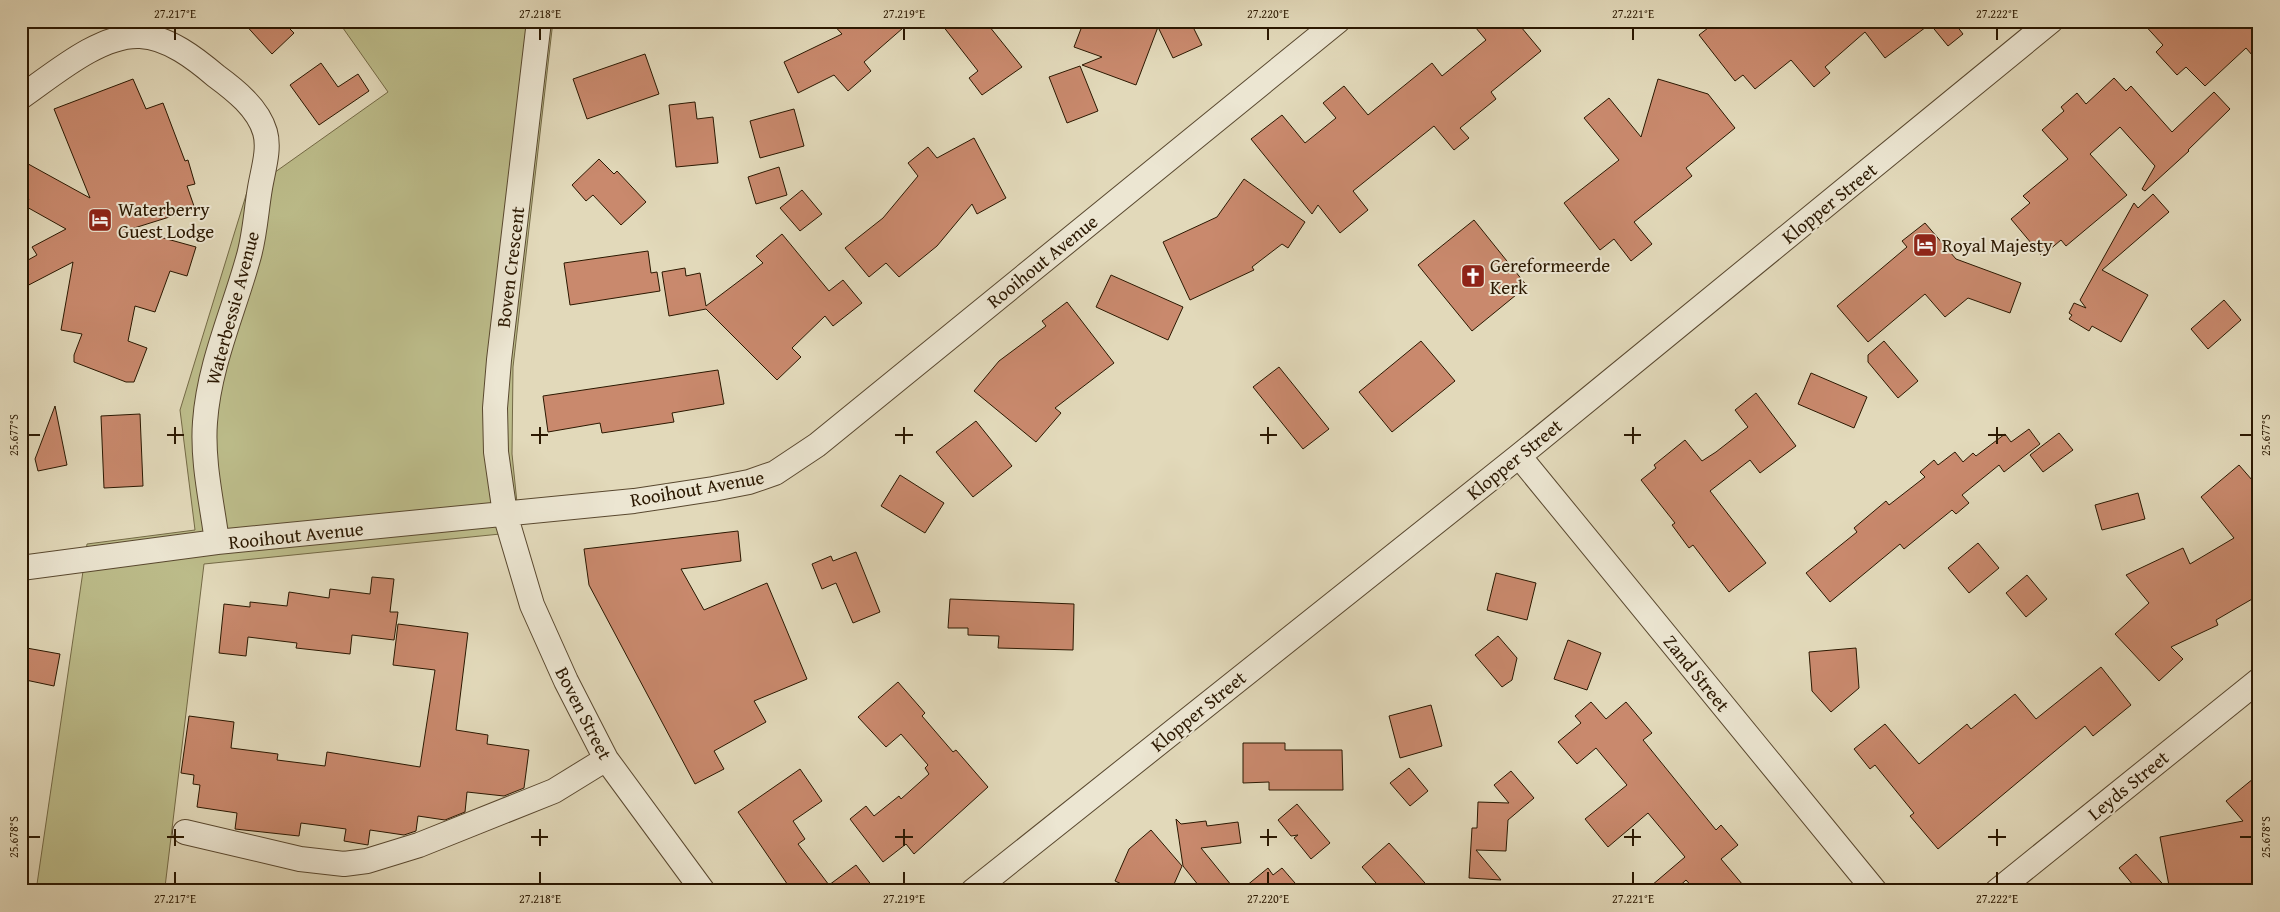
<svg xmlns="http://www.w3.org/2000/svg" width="2280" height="912" font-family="'Gentium Book Plus',serif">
<rect width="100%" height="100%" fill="#e2d9ba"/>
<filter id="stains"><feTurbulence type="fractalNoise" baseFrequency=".004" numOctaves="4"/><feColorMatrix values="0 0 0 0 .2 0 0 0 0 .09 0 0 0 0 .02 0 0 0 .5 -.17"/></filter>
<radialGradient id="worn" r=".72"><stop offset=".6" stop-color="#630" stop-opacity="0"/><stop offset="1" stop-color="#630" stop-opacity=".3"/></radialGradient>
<path fill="#bcbc8a" stroke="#746a46" d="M338 21H553L513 367 512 454 520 532 204 564 165 887 192 891H36L87 544 195 530 180 410 247 192 388 92Z"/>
<path fill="#c9896d" stroke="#2b1801" d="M242 21H282L294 33 272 54Z
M830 21H911L864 62 871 71 848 91 834 75 798 93 784 62 842 34Z
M939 21H985L1022 67 982 95 969 78 978 71Z
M1084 21H1190L1202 45 1173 58 1158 27 1136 85 1082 65 1102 57 1074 47Z
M1470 21H1516L1541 51 1491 92 1496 99 1460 128 1469 138 1454 150 1434 126 1353 191 1368 210 1340 233 1318 205 1312 214 1251 139 1282 115 1305 143 1336 118 1323 103 1344 86 1368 115 1432 63 1442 76 1486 40Z
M1717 21H1953L1963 34 1948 46 1930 24 1885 58 1865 32 1825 67 1830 73 1814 87 1791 60 1755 89 1743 75 1735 81 1699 35Z
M2141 21H2259V63L2246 48 2205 86 2186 67 2177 75 2156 52 2163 45Z
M645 54 659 94 587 119 573 79Z
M321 63 338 87 358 74 369 91 319 125 290 85Z
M1080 66 1098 111 1067 123 1049 77Z
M2114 78 2126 91 2131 86 2172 132 2214 92 2230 109 2188 150 2189 151 2145 191 2142 189 2155 166 2120 127 2090 154 2127 195 2066 246 2061 240 2042 256 2011 219 2030 203 2023 196 2068 159 2042 130 2064 111 2061 107 2077 93 2086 104Z
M133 79 146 109 163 103 185 161 188 160 195 184 187 186 195 209 131 229 196 247 187 276 170 271 155 312 135 306 128 341 147 348 134 382H126L74 362V355L82 334 61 330 73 262 21 289V264L37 255 32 247 66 229 25 206 29 199 21 195V160L90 198 54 109Z
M1658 79 1708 94 1735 128 1686 168 1692 176 1634 222 1652 244 1631 261 1614 239 1600 250 1564 203 1619 160 1584 118 1609 98 1641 137Z
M695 102 697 119 713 117 718 163 676 167 669 105Z
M794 109 804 146 760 158 750 121Z
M974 138 1006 198 977 214 972 204 937 246 899 277 886 263 869 277 845 248 883 218 918 176 908 163 928 147 937 158Z
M599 159 614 174 617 171 646 202 621 225 593 195 586 201 572 185Z
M779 167 787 195 756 204 748 177Z
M1244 179 1305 222 1288 248 1282 244 1252 267 1254 270 1190 300 1163 242 1217 217Z
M802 190 822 214 800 231 780 208Z
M2153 194 2169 212 2102 270 2148 295 2121 342 2092 326 2089 331 2069 319 2072 315 2069 313 2074 303 2086 308 2080 300 2134 203 2138 208Z
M1474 220 1527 286 1472 331 1418 265Z
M1925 223 1956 259 2021 283 2010 313 1968 298 1945 317 1925 294 1868 342 1837 306 1907 247 1902 241Z
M782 234 829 291 843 280 862 303 833 326 825 316 792 348 801 357 777 380 706 309 669 316 662 272 685 268 686 276 700 273 706 306 763 263 756 256Z
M648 251 651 273 657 272 660 291 570 305 564 263Z
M1111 275 1183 307 1168 340 1096 307Z
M2224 300 2241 320 2208 349 2191 329Z
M1067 302 1114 363 1055 408 1061 413 1036 442 974 391 999 361 1046 326 1042 321Z
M1421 341 1455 381 1392 432 1359 392Z
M1884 341 1918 381 1898 398 1868 362V355Z
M1279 367 1329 429 1303 449 1253 387Z
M718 370 724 404 672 413 674 422 602 433 600 423 548 432 543 396Z
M1811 373 1867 397 1854 428 1798 404Z
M1756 393 1796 446 1760 473 1750 460 1710 491 1766 563 1729 592 1693 545 1689 548 1672 525 1675 523 1641 480 1656 468 1654 465 1685 440 1702 461 1716 452 1748 427 1735 410Z
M55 406 67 465 38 471 35 459Z
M140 414 143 486 104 488 101 416Z
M976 421 1012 466 973 497 936 452Z
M2029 429 2040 444 2004 472 1999 465 1962 495 1969 503 1956 514 1952 510 1904 549 1900 544 1830 602 1806 573 1857 532 1854 528 1886 501 1889 505 1925 477 1920 472 1934 460 1938 465 1955 452 1963 462 1973 453 1976 456 2005 434 2011 442Z
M2059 433 2073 450 2043 472 2030 455Z
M2239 465 2259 488V595L2216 620 2218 625 2171 647 2183 659 2159 681 2115 634 2149 603 2126 575 2183 548 2190 564 2234 538 2201 497Z
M900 475 944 503 925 533 881 506Z
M2138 493 2145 519 2102 530 2095 505Z
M738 531 741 561 681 569 704 610 767 583 807 679 754 701 766 722 714 751 724 769 695 784 589 585 584 549Z
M1978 543 1999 568 1969 593 1948 568Z
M856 552 880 612 853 623 836 583 822 589 812 564 831 556 833 561Z
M1496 573 1536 583 1527 620 1487 610Z
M2027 575 2047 599 2026 617 2006 593Z
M372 577 394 579 390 612H398L394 640 352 635 350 654 296 648 297 643 248 637 246 656 219 653 224 604 250 607V602L287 606 289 592 329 598 330 589 370 594Z
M950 599 1074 604 1073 650 998 648 999 636 968 635V628H948Z
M398 624 468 633 456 730 488 735 487 744 529 750 524 788 504 796 467 792 465 812 445 820 418 816 416 831 404 835 370 830 368 845 344 841 346 829 301 823 299 836 235 829 237 813 197 807 200 785 193 784 194 775 181 773 189 716 234 722 231 748 278 754 277 760 325 766 327 752 420 767 435 670 393 665Z
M1498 636 1517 658 1512 680 1502 687 1475 655Z
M1568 640 1601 653 1587 690 1554 679Z
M21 647 60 654 54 686 21 679Z
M1856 648 1859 688 1831 712 1812 691 1809 652Z
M2101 667 2131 705 2093 736 2085 726 1938 849 1910 816 1914 813 1875 765 1870 769 1854 749 1885 724 1919 764 1967 724 1971 729 2015 694 2036 719Z
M898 682 925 713 922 716 953 752 956 750 988 787 914 854 906 844 883 862 850 819 866 806 874 816 899 796 901 799 929 774 925 768 928 765 901 734 886 747 858 717Z
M1591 702 1606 719 1626 702 1652 733 1643 740 1716 830 1721 825 1738 845 1721 859 1748 891H1696L1686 880 1674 891H1645L1685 857 1648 813 1608 847 1585 819 1627 785 1596 748 1577 764 1558 742 1581 723 1575 716Z
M1431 705 1442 746 1400 758 1389 716Z
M1243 743H1285V750H1342L1343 790H1269V782L1243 783Z
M1409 768 1428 791 1410 806 1390 783Z
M800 769 822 801 793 821 805 839 798 844 829 885 856 865 876 891H792L738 812Z
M1511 771 1534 798 1508 820 1506 851 1476 850 1501 880 1469 878 1472 828H1477L1478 802 1509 803 1494 785Z
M2259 774V891H2170L2160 837 2243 821 2226 801Z
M1297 804 1330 843 1311 859 1294 838 1298 835 1291 836 1278 820Z
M1176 819 1181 824 1206 821 1207 826 1238 822 1241 843 1201 848 1236 891H1203L1183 866Z
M1151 830 1182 866 1171 891H1137L1115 881 1129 849Z
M1389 843 1417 874 1432 891H1383L1362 867Z
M2136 854 2169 891H2138L2119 868Z
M1268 868 1273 875 1282 868 1295 883 1286 891H1240Z"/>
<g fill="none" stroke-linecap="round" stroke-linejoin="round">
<defs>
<path id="street" d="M539 21 499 360 495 408 496 452 505 514 532 605 566 681 606 759 703 891
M21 97C53 75 100 34 140 36 168 37 196 59 216 76 235 90 258 108 265 132 270 149 263 170 260 188 256 211 255 236 248 259 233 313 209 365 205 422 202 462 212 503 217 542
M1519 456 1875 891
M21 568 217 542 634 501 713 489 749 482 775 473 817 445 1338 21
M185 832 300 859 344 864 367 861 419 845 554 791 606 759
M973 891 1519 456 2051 21
M1997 891 2259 680"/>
</defs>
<use href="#street" stroke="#59482f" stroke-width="26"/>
<use href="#street" stroke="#ece6d2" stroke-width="24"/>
</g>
<path fill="none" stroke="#2b1801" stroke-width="2" d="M175 28V40M540 28V40M904 28V40M1268 28V40M1633 28V40M1997 28V40M175 427V444M540 427V444M904 427V444M1268 427V444M1633 427V444M1997 427V444M28 435H40M167 435H184M531 435H548M895 435H913M1260 435H1277M1624 435H1641M1988 435H2006M2240 435H2252M175 829V846M540 829V846M904 829V846M1268 829V846M1633 829V846M1997 829V846M28 837H40M167 837H184M531 837H548M895 837H913M1260 837H1277M1624 837H1641M1988 837H2006M2240 837H2252M175 872V884M540 872V884M904 872V884M1268 872V884M1633 872V884M1997 872V884"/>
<defs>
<symbol id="hotel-square" viewBox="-11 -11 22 22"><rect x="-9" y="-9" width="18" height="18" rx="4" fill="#8f2418" stroke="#ece6d2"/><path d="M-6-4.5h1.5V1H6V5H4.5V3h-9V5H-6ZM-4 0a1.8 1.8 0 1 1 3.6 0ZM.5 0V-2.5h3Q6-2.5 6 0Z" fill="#fff"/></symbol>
<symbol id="church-square" viewBox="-11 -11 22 22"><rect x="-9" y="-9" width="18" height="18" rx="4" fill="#8f2418" stroke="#ece6d2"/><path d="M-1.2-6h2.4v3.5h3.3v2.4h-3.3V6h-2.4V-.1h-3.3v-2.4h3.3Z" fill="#fff"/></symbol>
</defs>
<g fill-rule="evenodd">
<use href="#hotel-square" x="86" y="206" width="28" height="28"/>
<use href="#hotel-square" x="1911" y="231" width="28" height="28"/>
<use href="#church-square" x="1459" y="262" width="28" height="28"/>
</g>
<g text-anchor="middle" stroke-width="4" stroke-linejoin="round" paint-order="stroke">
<g font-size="19" fill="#2b1801" stroke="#ece6d2">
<text transform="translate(1829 203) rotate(-39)" y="7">Klopper Street</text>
<text transform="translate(1042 261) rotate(-39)" y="7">Rooihout Avenue</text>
<text transform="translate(510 267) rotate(-83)" y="7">Boven Crescent</text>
<text transform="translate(232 308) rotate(-75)" y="7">Waterbessie Avenue</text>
<text transform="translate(1514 459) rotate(-39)" y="7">Klopper Street</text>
<text transform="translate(697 488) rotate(-10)" y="7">Rooihout Avenue</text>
<text transform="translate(296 535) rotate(-6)" y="7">Rooihout Avenue</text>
<text transform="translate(1697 673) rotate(51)" y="7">Zand Street</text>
<text transform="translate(1198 711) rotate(-39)" y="7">Klopper Street</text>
<text transform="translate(584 713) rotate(63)" y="7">Boven Street</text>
<text transform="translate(2128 785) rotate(-39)" y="7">Leyds Street</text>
</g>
<g font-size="19" fill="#2b1801" stroke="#ece6d2" text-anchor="start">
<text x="118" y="216">Waterberry<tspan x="118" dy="22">Guest Lodge</tspan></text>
<text x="1942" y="252">Royal Majesty</text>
<text x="1490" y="272">Gereformeerde<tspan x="1490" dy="22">Kerk</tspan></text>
</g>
</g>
<rect width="2280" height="912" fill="none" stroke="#e2d9ba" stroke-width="55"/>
<rect x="28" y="28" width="2224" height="856" fill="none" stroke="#2b1801" stroke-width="2"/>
<g font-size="12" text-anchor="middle" fill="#2b1801">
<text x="175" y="18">27.217°E</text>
<text x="540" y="18">27.218°E</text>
<text x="904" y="18">27.219°E</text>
<text x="1268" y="18">27.220°E</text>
<text x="1633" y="18">27.221°E</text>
<text x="1997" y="18">27.222°E</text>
<text transform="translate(14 435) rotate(-90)" y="4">25.677°S</text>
<text transform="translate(2266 435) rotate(-90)" y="4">25.677°S</text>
<text transform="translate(14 837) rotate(-90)" y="4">25.678°S</text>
<text transform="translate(2266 837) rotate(-90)" y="4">25.678°S</text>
<text x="175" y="903">27.217°E</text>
<text x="540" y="903">27.218°E</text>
<text x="904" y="903">27.219°E</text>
<text x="1268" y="903">27.220°E</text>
<text x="1633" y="903">27.221°E</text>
<text x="1997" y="903">27.222°E</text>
</g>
<rect width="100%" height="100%" filter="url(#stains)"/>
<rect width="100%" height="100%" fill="url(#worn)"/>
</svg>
